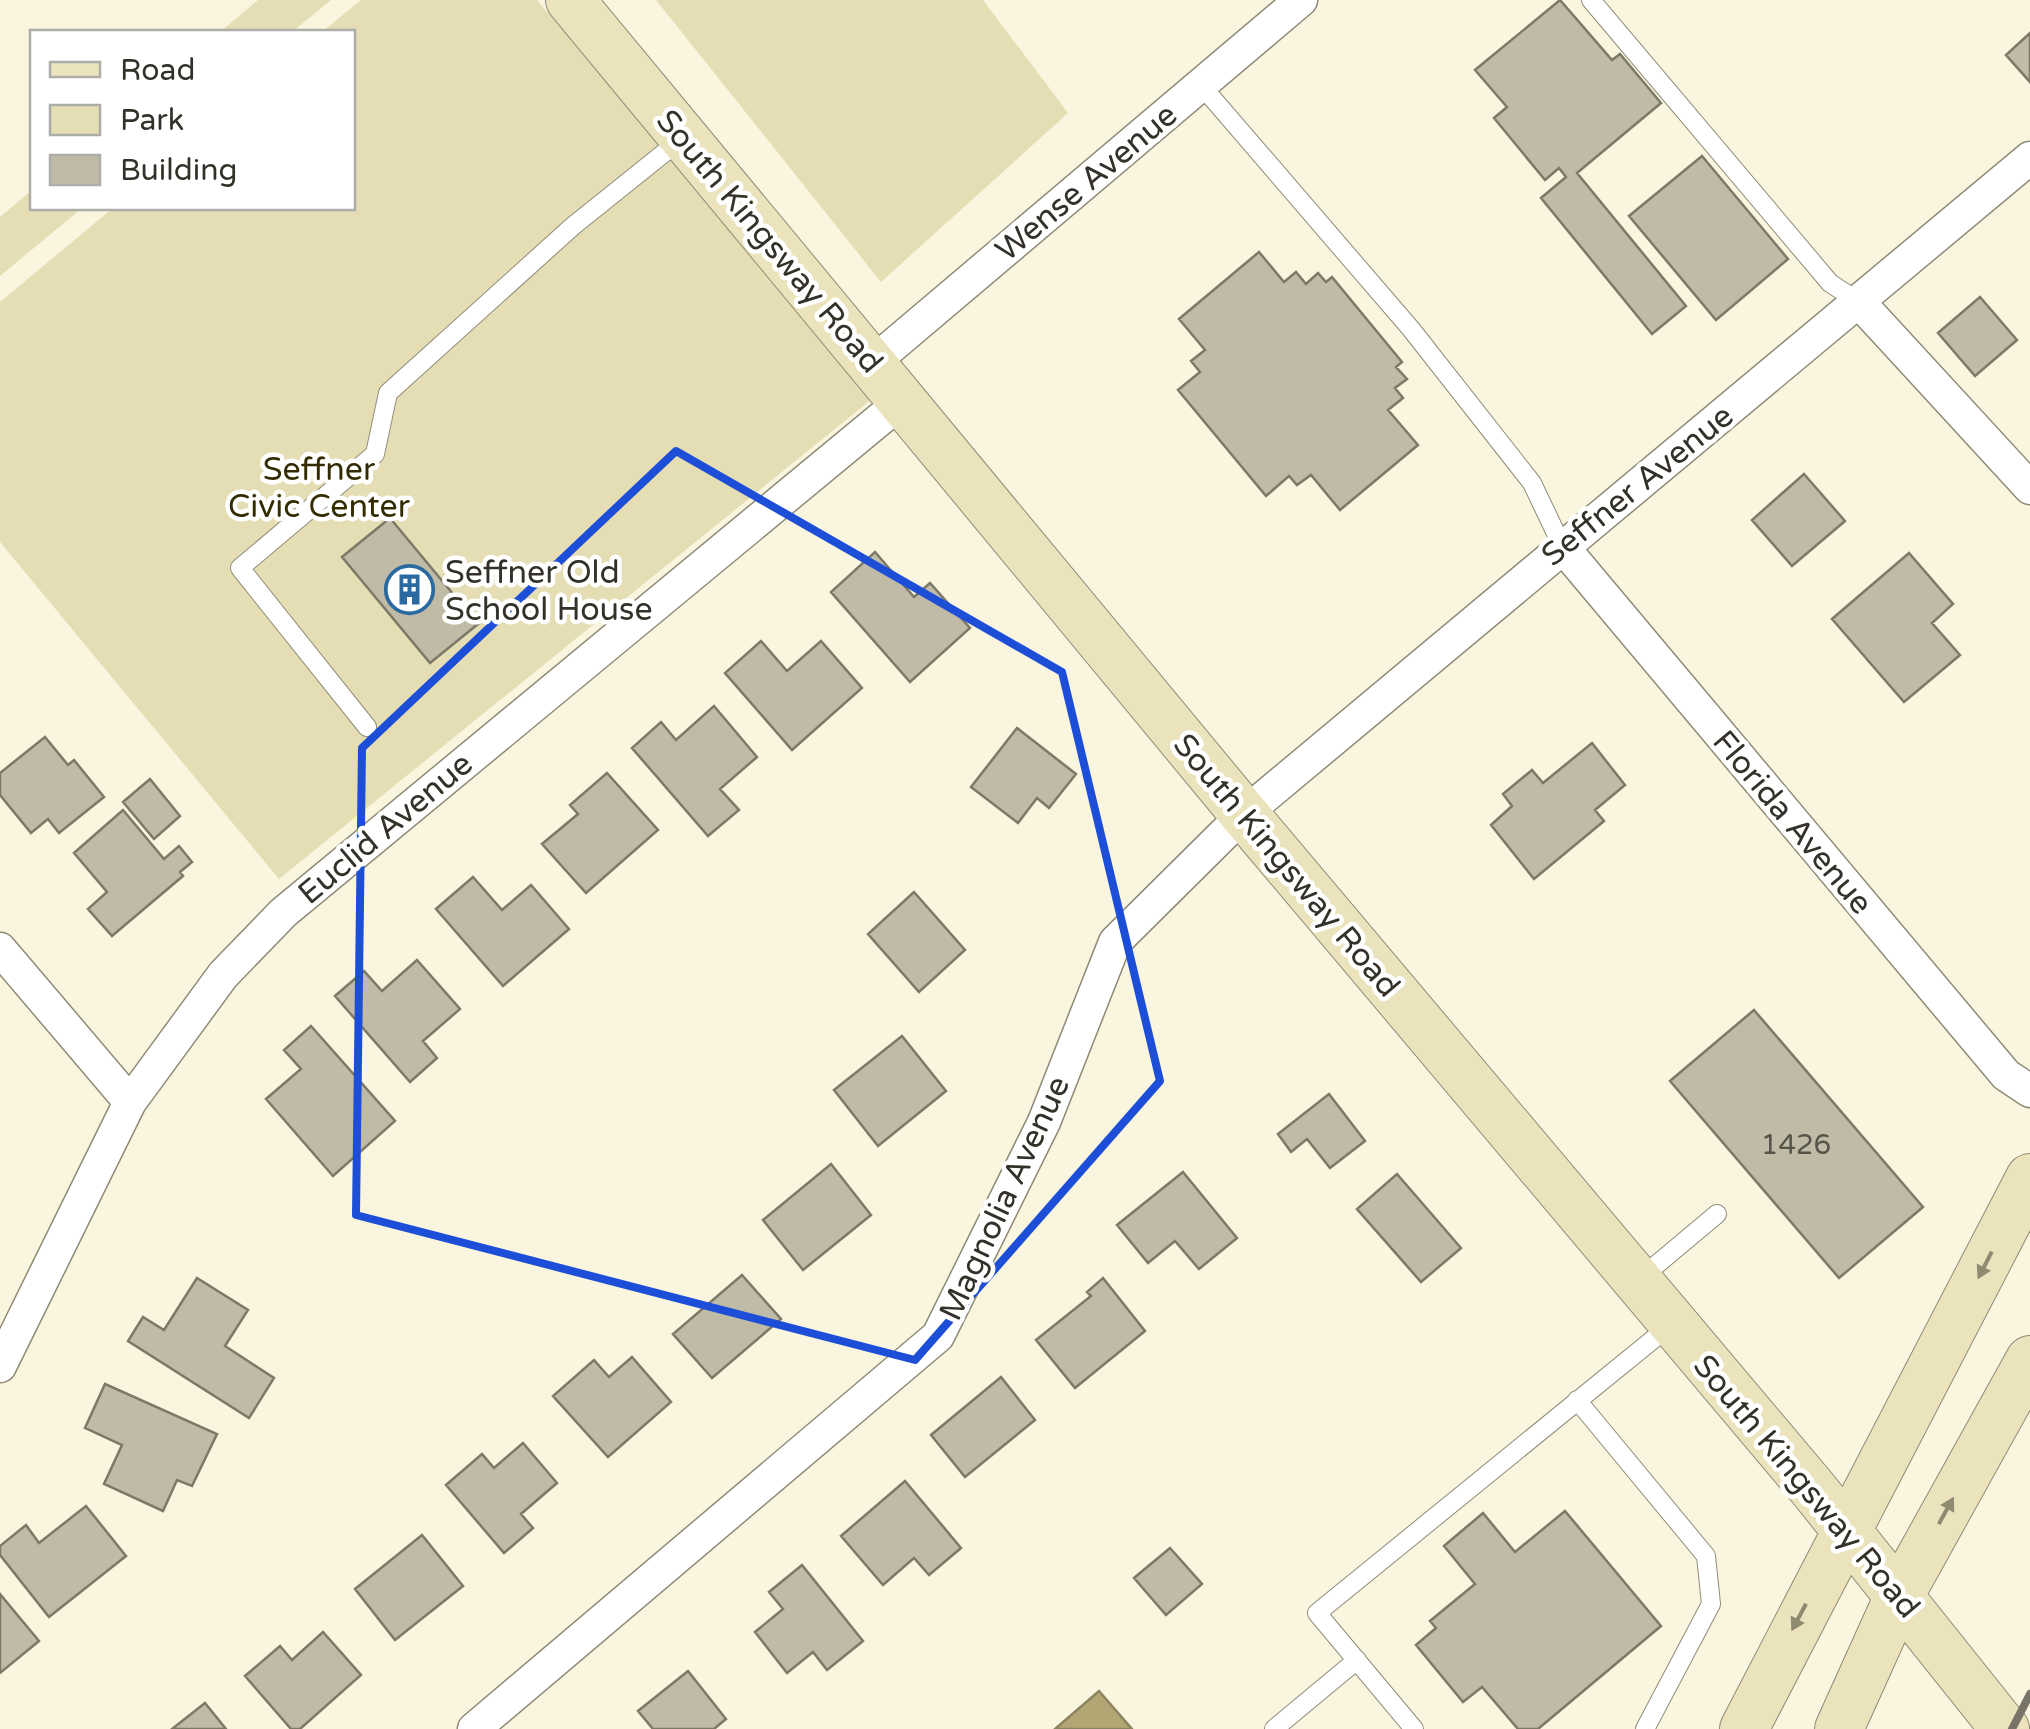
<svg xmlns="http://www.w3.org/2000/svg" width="2030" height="1729" font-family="'Varela Round',sans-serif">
<rect width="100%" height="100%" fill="#f9f5df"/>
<path fill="#e5ddb4" d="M258 0H331L292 32H220Z
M361 0H537L872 399 279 879 0 542V302L113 208H352V32H322Z
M656 0H983L1068 113 881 282Z
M32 190V208H82L0 276V217Z"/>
<path fill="#b2a774" stroke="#8c845e" stroke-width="2.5" d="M1099 1691 1132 1729H1055Z"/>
<path fill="#bfbba7" stroke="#7d7967" stroke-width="2.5" d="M1560 0 1612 60 1620 54 1661 103 1577 173 1686 306 1652 334 1541 198 1566 177 1559 168 1545 180 1494 118 1507 107 1475 70Z
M2030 33V82L2006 55Z
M1702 156 1788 259 1716 320 1629 216Z
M1259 252 1284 282 1296 272 1306 284 1318 273 1326 282 1332 277 1402 362 1396 367 1407 379 1395 388 1403 398 1388 410 1418 445 1340 510 1311 475 1297 485 1289 476 1266 496 1178 390 1200 372 1191 361 1205 350 1179 319Z
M1980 297 2017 340 1975 376 1938 333Z
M1804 474 1845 521 1792 566 1752 520Z
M390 518 478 624 430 663 342 557Z
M875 552 914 597 930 583 970 628 910 682 831 592Z
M1909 553 1953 604 1932 623 1960 655 1904 702 1832 619Z
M761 641 787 671 821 641 862 688 792 750 725 673Z
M714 706 757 757 720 789 739 810 708 836 632 748 661 722 676 740Z
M1017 728 1076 774 1049 808 1037 798 1018 823 971 787Z
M45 737 68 765 74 760 104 797 59 833 48 819 31 833 0 795V773Z
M1592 743 1625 785 1595 810 1604 821 1534 879 1491 825 1512 806 1503 794 1532 770 1543 783Z
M607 773 658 830 586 893 542 844 578 814 570 805Z
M150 779 180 816 154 839 123 802Z
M123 810 164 859 179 846 192 862 180 872 183 876 112 936 88 909 107 892 74 853Z
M473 877 502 910 531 885 569 929 503 986 436 909Z
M914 892 965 950 919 992 868 934Z
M417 960 460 1009 423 1041 437 1058 410 1082 335 996 364 971 382 991Z
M1754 1010 1923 1207 1839 1278 1670 1081Z
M311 1026 395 1121 333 1176 266 1099 301 1069 284 1050Z
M902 1036 946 1091 878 1146 834 1090Z
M1329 1094 1365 1141 1330 1168 1307 1139 1291 1152 1278 1134Z
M831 1164 871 1215 803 1270 763 1220Z
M1183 1172 1237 1238 1199 1269 1175 1241 1148 1263 1117 1225Z
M1397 1174 1461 1248 1421 1282 1357 1209Z
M742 1275 781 1319 712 1378 673 1334Z
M197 1278 248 1310 225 1346 274 1378 249 1418 128 1341 143 1317 164 1330Z
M1103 1278 1145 1331 1075 1388 1036 1340 1091 1296 1087 1292Z
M632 1357 671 1402 608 1457 553 1396 594 1360 609 1377Z
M1001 1377 1035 1420 965 1477 931 1435Z
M105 1384 217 1434 192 1486 177 1480 163 1511 104 1484 122 1445 85 1428Z
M523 1443 557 1483 521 1514 533 1528 504 1553 446 1485 482 1454 494 1468Z
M905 1481 961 1548 929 1575 914 1558 883 1585 841 1536Z
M86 1506 126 1556 49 1617 0 1555V1546L26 1525 39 1543Z
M1565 1511 1661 1626 1538 1729H1518L1482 1687 1463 1702 1416 1645 1436 1628 1430 1621 1475 1584 1444 1546 1483 1513 1515 1552Z
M422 1535 463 1586 395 1640 355 1589Z
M1170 1548 1202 1584 1166 1615 1134 1578Z
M802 1565 863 1641 827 1670 813 1652 787 1673 755 1632 783 1609 769 1592Z
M0 1594 39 1641 0 1673Z
M323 1632 361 1675 300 1729H291L245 1676 280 1646 292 1660Z
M688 1671 726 1719 714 1729H653L638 1711Z
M205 1703 226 1729H172Z"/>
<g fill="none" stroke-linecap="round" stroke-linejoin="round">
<defs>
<path id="lane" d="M1591 0 1830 283 1859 302
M1201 85 1411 329 1532 483 1562 546
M367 727 240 568 375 454 388 393 573 226 684 137
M1637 1281 1717 1214
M1577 1400 1706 1556 1711 1604 1645 1729
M1274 1729 1357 1660
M1414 1729 1317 1613 1672 1324"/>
<path id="street" d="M1859 302 2030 488
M871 364 1301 0
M1562 546 2006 1075 2030 1091
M0 949 130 1102
M0 1366 130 1102 223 975 283 913 902 401
M474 1729 938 1336 1044 1122 1115 942 1244 814 2030 158"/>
<path id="secondary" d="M570 0 1244 814 1814 1490 2005 1729
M1744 1729 2030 1178
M1839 1729 1899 1596 2030 1360"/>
</defs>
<use href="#lane" stroke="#8f8b78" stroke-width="20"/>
<use href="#street" stroke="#8f8b78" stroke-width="35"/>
<use href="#secondary" stroke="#8f8b78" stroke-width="50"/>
<use href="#lane" stroke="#fff" stroke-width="18"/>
<use href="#street" stroke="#fff" stroke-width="32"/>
<use href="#secondary" stroke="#ebe3bc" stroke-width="48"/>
<path stroke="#787568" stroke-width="8" d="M2012 1729 2030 1694"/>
</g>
<defs><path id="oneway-solid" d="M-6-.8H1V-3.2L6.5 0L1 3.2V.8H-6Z" transform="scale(2.5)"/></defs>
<g fill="#8f8a72">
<use href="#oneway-solid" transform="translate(1985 1265) rotate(117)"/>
<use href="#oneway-solid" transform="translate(1946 1511) rotate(-61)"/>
<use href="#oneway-solid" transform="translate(1799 1617) rotate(118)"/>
</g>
<path fill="none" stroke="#1d4ed8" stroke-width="8" stroke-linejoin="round" d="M676 451 1062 672 1160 1081 915 1360 356 1215 362 748Z"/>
<defs>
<symbol id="building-ring" viewBox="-11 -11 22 22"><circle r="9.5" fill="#fff" stroke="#2a6aa0" stroke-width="1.5"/><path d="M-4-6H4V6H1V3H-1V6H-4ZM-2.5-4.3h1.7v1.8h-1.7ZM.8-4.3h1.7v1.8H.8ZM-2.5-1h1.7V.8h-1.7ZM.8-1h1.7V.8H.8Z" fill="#2a6aa0"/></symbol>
</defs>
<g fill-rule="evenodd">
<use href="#building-ring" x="382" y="562" width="55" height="55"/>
</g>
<g text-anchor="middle" stroke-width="9" stroke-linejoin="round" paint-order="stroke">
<g font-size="28" fill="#565448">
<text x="1796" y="1154">1426</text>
</g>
<g font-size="32" fill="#333129" stroke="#fff">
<text transform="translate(1086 182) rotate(-40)" y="11">Wense Avenue</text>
<text transform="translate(770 241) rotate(50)" y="11">South Kingsway Road</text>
<text transform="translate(1637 485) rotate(-39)" y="11">Seffner Avenue</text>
<text transform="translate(1793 822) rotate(50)" y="11">Florida Avenue</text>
<text transform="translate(385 828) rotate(-40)" y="11">Euclid Avenue</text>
<text transform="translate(1287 865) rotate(50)" y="11">South Kingsway Road</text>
<text transform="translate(1004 1198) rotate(-65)" y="11">Magnolia Avenue</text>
<text transform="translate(1807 1486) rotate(50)" y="11">South Kingsway Road</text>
</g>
<g font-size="32" fill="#342c01" stroke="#fff">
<text x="319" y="480">Seffner<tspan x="319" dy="37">Civic Center</tspan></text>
</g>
<g font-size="32" fill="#333129" stroke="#fff" text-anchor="start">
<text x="445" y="583">Seffner Old<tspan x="445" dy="37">School House</tspan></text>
</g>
</g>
<rect x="30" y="30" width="325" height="180" fill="#ffffff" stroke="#adada9" stroke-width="2.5"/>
<rect x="50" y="62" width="50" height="15" fill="#ebe3bc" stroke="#adada9" stroke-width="2.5"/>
<text x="120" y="80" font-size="30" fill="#333129">Road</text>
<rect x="50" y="105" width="50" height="30" fill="#e5ddb4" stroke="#adada9" stroke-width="2.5"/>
<text x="120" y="130" font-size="30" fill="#333129">Park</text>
<rect x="50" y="155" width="50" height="30" fill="#bfbba7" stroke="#adada9" stroke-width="2.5"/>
<text x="120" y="180" font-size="30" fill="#333129">Building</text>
</svg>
